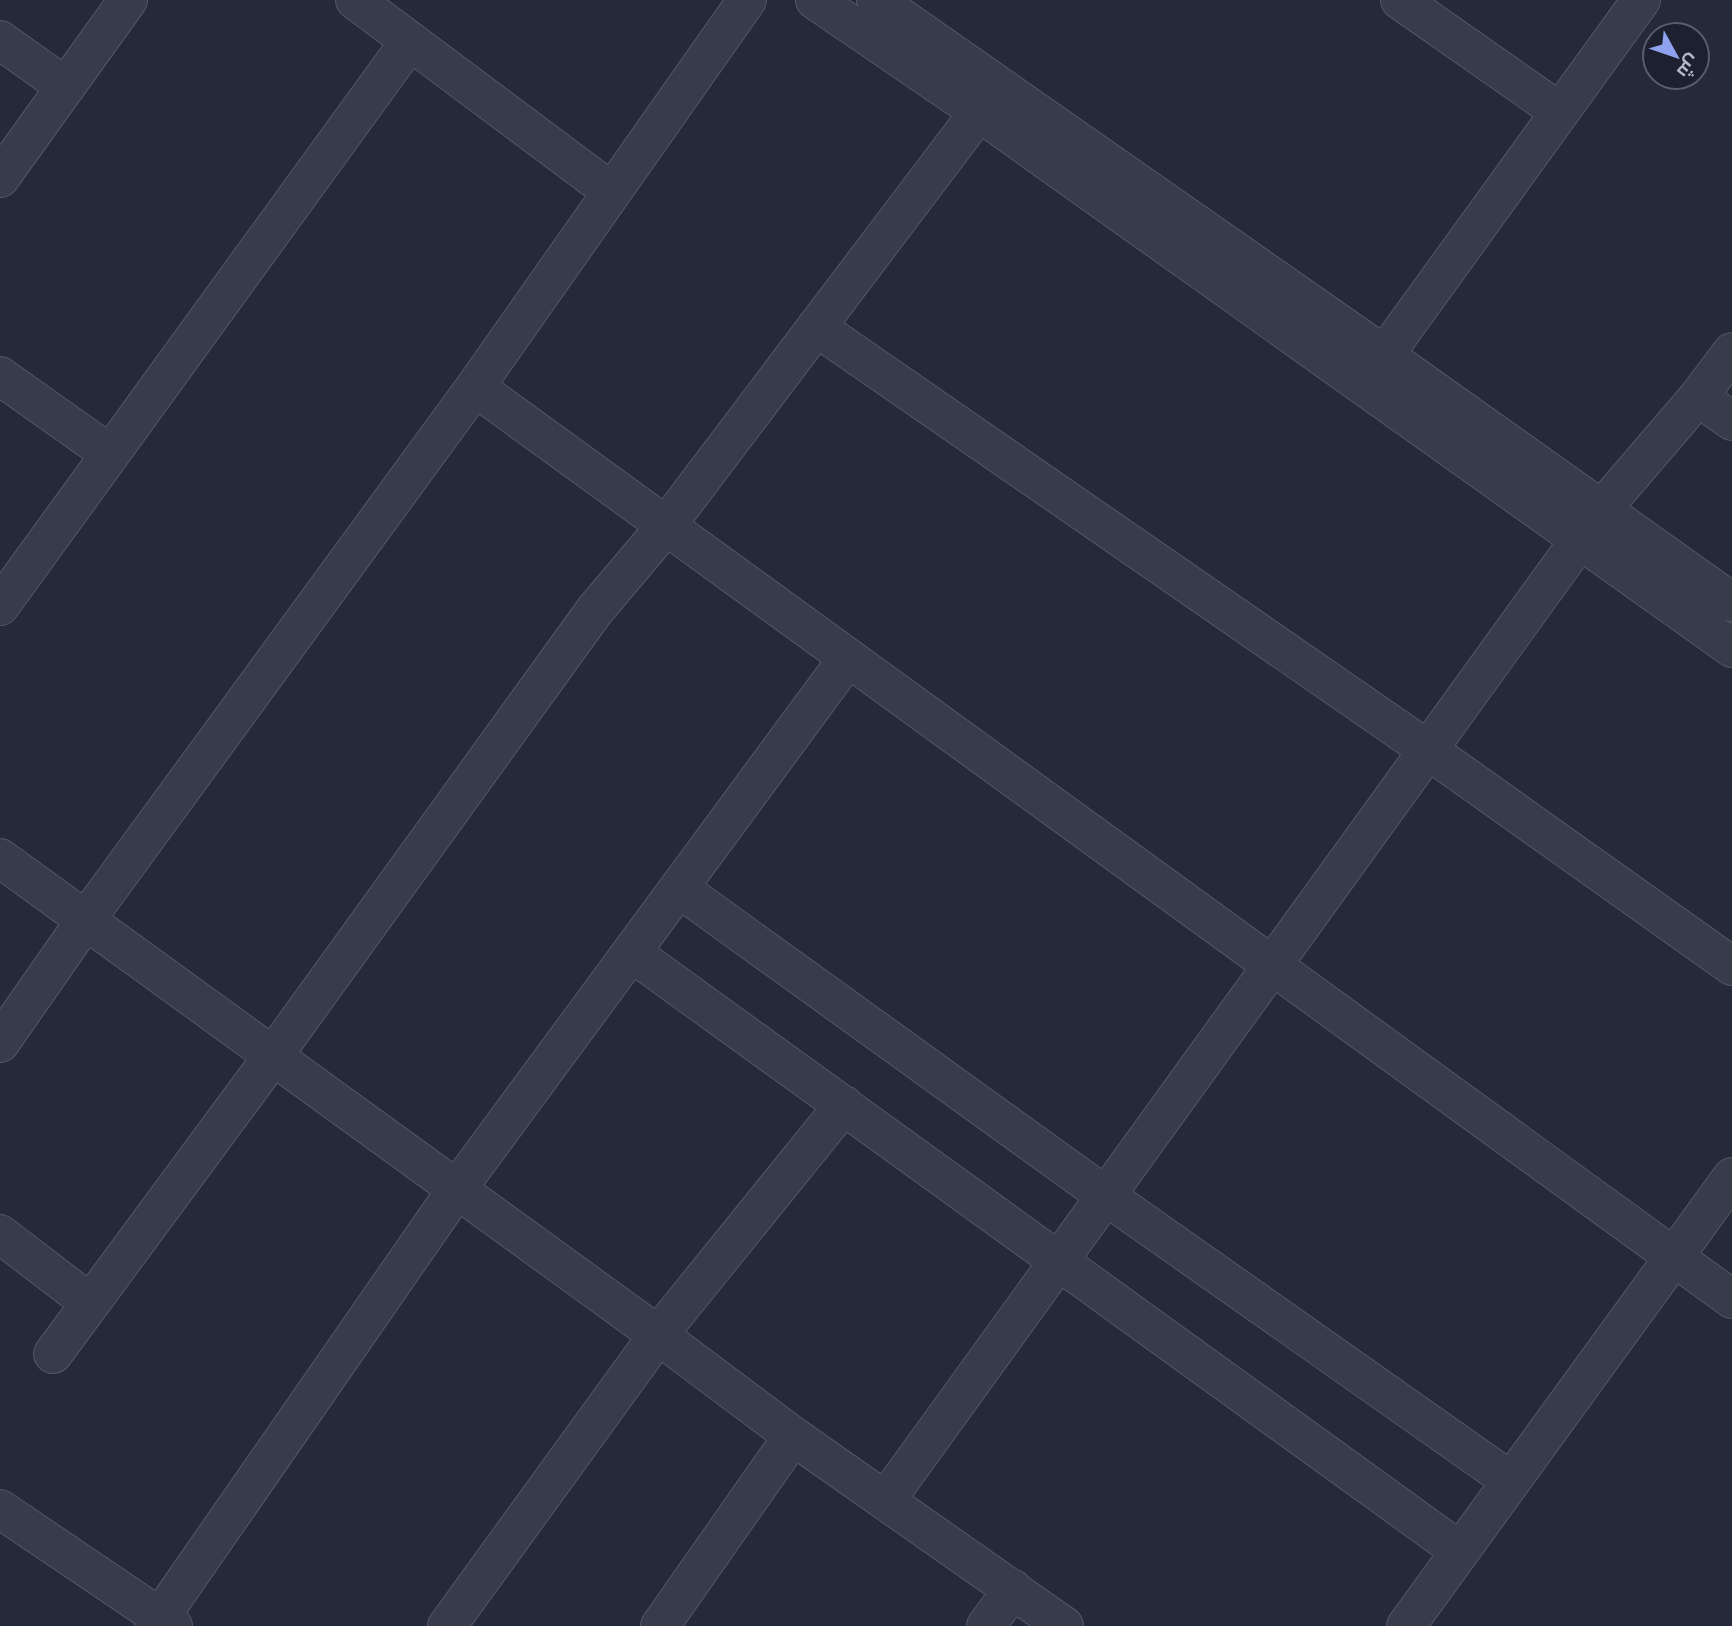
<svg xmlns="http://www.w3.org/2000/svg" width="1732" height="1626" font-family="'Exo 2',Cairo,sans-serif">
<rect width="100%" height="100%" fill="#242a39"/>
<g fill="none" stroke-linecap="round" stroke-linejoin="round">
<defs>
<path id="minor" d="M355 0 612 192
M815 0 979 112 1732 648
M876 0 1384 355 1732 602
M1400 0 1560 112
M0 40 66 87
M0 178 128 0
M816 327 1428 750 1732 966
M1370 375 1641 0
M0 376 110 454
M475 387 1732 1299
M1698 397 1732 421
M0 606 410 41
M0 858 658 1335 793 1436 1064 1626
M680 889 1106 1196 1511 1481
M632 953 1460 1551
M0 1043 85 921 475 387 747 0
M0 1234 90 1303
M53 1354 273 1056 595 610 666 526 979 112
M886 1500 1602 509 1698 397 1732 352
M0 1509 173 1626
M154 1626 457 1189 848 658
M447 1626 658 1335 844 1105
M660 1626 793 1436
M986 1626 1013 1589
M1406 1626 1732 1177"/>
</defs>
<use href="#minor" stroke="#535765" stroke-width="40"/>
<use href="#minor" stroke="#383c4a" stroke-width="38"/>
</g>
<g transform="translate(1676 56) rotate(130)"><circle r="33" fill="#1d212f" stroke="#595d6b" stroke-width="2"/>
<path d="M0-5L12 26L0 18L-12 26Z" fill="#8fa2ef"/>
<text y="-10" font-size="19" font-weight="bold" text-anchor="middle" fill="#b3b7c6">ش</text>
</g>
</svg>
